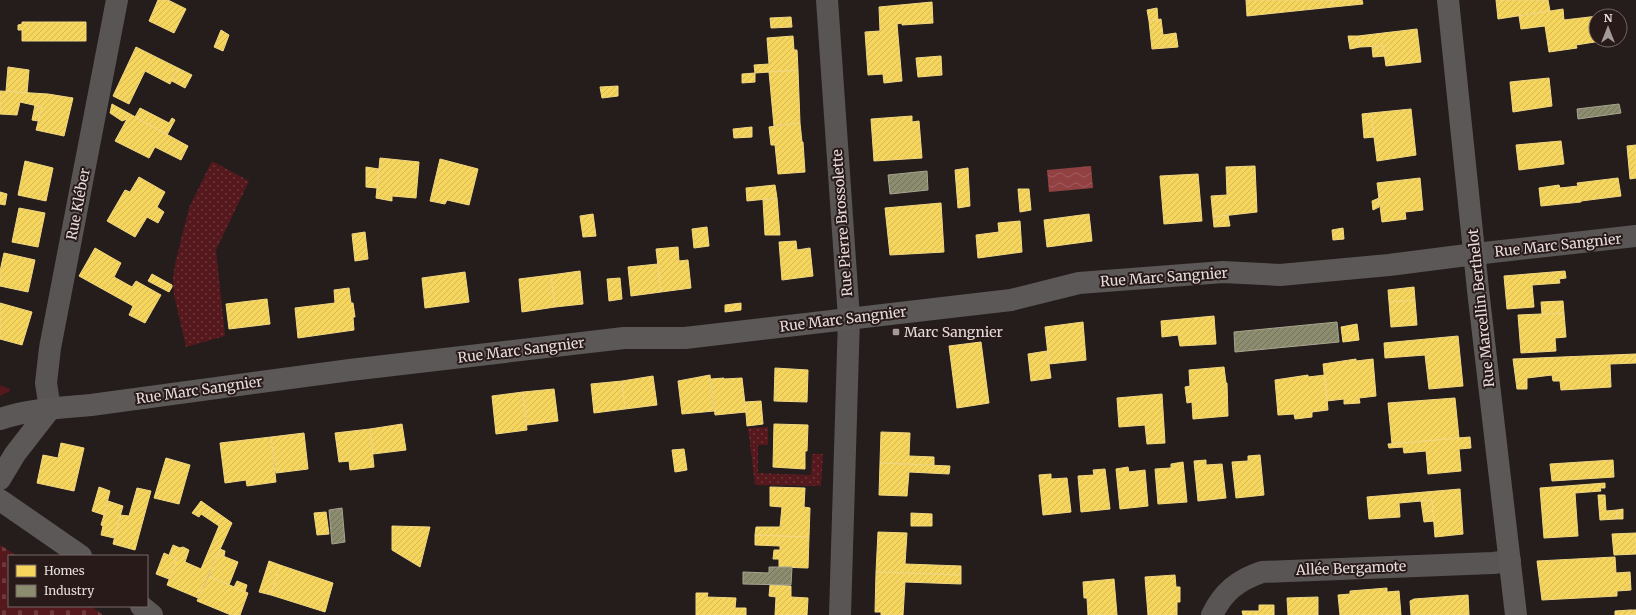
<svg xmlns="http://www.w3.org/2000/svg" width="1636" height="615" font-family="Merriweather,serif">
<defs>
<pattern id="grass-dots" width="8" height="8" patternUnits="userSpaceOnUse"><rect width="8" height="8" fill="#55191d"/><path d="M2 2h.1M6 6h.1" fill="none" stroke="#6d3a3d" stroke-width="1.8" stroke-linecap="round"/></pattern>
<pattern id="cemetery-stones" width="16" height="16" patternUnits="userSpaceOnUse"><rect width="16" height="16" fill="#55191d"/><path d="M2 7V4a2 2 0 0 1 4 0v3zM10 15v-3a2 2 0 0 1 4 0v3z" fill="#6d3a3d"/></pattern>
<pattern id="water-waves" width="16" height="10" patternUnits="userSpaceOnUse"><rect width="16" height="10" fill="#924143"/><path d="M0 5q4-4 8 0t8 0" fill="none" stroke="#a15c5e"/></pattern>
<pattern id="homes-hatch" width="6" height="6" patternUnits="userSpaceOnUse"><rect width="6" height="6" fill="#f6d55c"/><path d="M-1 1l2-2M0 6l6-6M5 7l2-2" fill="none" stroke="#d3b857"/></pattern>
<pattern id="industry-hatch" width="6" height="6" patternUnits="userSpaceOnUse"><rect width="6" height="6" fill="#8c8c6e"/><path d="M-1 1l2-2M0 6l6-6M5 7l2-2" fill="none" stroke="#73725f"/></pattern>
</defs>
<rect width="100%" height="100%" fill="#241d1c"/>
<path fill="url(#grass-dots)" d="M212 161 249 181 216 250 225 336 186 347 174 295 173 278 175 264 189 208Z
M768 427V445H758V473L811 475 812 454H823L821 486 755 485 748 428Z"/>
<path fill="url(#cemetery-stones)" d="M0 545 18 556H9V606H91L103 615H0Z"/>
<path fill="#55191d" d="M0 385 10 389V391L0 396Z"/>
<path fill="url(#water-waves)" d="M1091 166 1093 188 1049 192 1047 170Z"/>
<path fill="url(#homes-hatch)" stroke="#f2d782" d="M158 0H168L186 9 174 33 149 21Z
M1246 0H1332L1333 7 1247 16Z
M1332 0H1362L1363 4 1333 7Z
M1496 0H1548L1550 11 1498 19Z
M932 2 933 23 902 25V23L897 24 902 81 884 83 883 74 868 75 865 32 880 31 879 7Z
M1157 8 1158 20 1149 21 1147 10Z
M1563 9 1564 20 1598 16H1596V40H1601V41L1576 45 1577 48 1549 52 1545 26 1521 29 1519 16Z
M791 17 792 27 771 28 770 18Z
M1161 19 1163 35 1176 33 1178 47 1152 49 1149 21Z
M22 22H86V41H22V30H18V25L22 24Z
M1417 29 1421 62 1386 66 1383 46 1360 47 1358 36Z
M221 30 229 35 223 51 214 47Z
M793 36 794 50H797L798 70 755 73 754 65 769 64 767 38Z
M1348 36H1358L1360 47 1350 49Z
M1383 46 1385 56 1373 57 1372 47Z
M136 47 178 68 170 84 145 71 129 104 113 96Z
M941 56 942 75 918 77 916 58Z
M8 67 29 70 27 93 6 91Z
M178 68 192 75 185 88 172 81Z
M798 70 800 123 774 126 769 72Z
M755 73V82L742 83V74Z
M1549 78 1552 106 1513 112 1510 82Z
M618 86V96L602 98 600 87Z
M0 91 48 94 73 98 64 136 36 130 42 107 20 102 17 115 0 114Z
M112 104 188 146 181 160 155 147 149 158 115 141 127 119 122 121 110 113Z
M35 105 42 107 38 121 32 120Z
M140 108 169 123 172 118 175 120 167 135 135 117Z
M1411 109 1416 155 1377 161 1371 113Z
M1371 113 1374 137 1364 138 1362 114Z
M912 116V122L919 121 922 158 874 161 871 119Z
M800 123 802 142H803L805 172 778 174 775 145H771L769 127Z
M752 127V137L734 138 733 129Z
M1561 141 1564 164 1519 170 1516 145Z
M1636 145V178L1630 179 1627 146Z
M380 158 419 162 416 198 392 196V201L376 198Z
M440 159 478 169 469 205 447 200 445 204 430 201Z
M25 161 53 168 46 201 18 195Z
M1255 166 1257 212 1213 217 1211 196 1227 195 1226 167Z
M366 167 379 169 377 188 366 187Z
M968 168 970 206 958 208 955 170Z
M1198 174 1202 221 1164 224 1160 176Z
M139 177 165 192 157 207 164 212 158 223 147 217 135 237 107 221 125 190 130 192Z
M1420 178 1423 210 1405 212 1406 219 1382 222 1377 183Z
M1618 178 1621 196 1581 201V202L1541 206 1539 188 1559 185 1560 188 1578 186 1577 183Z
M775 185 777 198 747 201 746 188Z
M1018 189H1029L1031 210 1020 212Z
M0 192 7 194 5 205 0 204Z
M777 198 780 235H765L763 200Z
M1379 198V207L1373 210 1372 201Z
M941 203 944 252 890 255 885 208Z
M19 208 45 213 38 247 12 242Z
M593 214 596 236 583 237 580 216Z
M1089 214 1092 241 1047 247 1044 220Z
M1228 215 1230 226 1214 227 1213 217Z
M1020 221 1022 252 978 258 976 235 999 232 998 223Z
M707 227 709 246 694 248 692 229Z
M1343 228 1344 239 1333 240 1332 230Z
M365 232 368 259 355 261 352 234Z
M796 241 797 250 810 248 813 276 782 280 779 242Z
M678 247 679 261 688 260 691 288 661 292 656 249Z
M95 248 121 263 114 277 132 287 136 281 161 295 145 323 129 315 133 306 79 276Z
M4 253 35 260 28 292 0 286V271Z
M658 264 661 292 631 296 628 267Z
M580 271 583 304 555 307 551 275Z
M1565 271 1566 278 1559 279 1560 283 1532 285 1534 307 1507 309 1504 276Z
M465 272 469 302 425 308 422 278Z
M152 274 172 285V287L169 292 148 281Z
M551 275 555 307 522 312 519 279Z
M620 278 622 299 609 301 607 279Z
M1414 287 1415 300 1389 302 1388 290Z
M349 288 351 303H353L355 317H353L354 330 298 338 295 308 335 303 334 290Z
M267 299 270 324 229 329 226 304Z
M1415 300 1417 325 1391 327 1389 302Z
M1563 301 1564 313 1542 314 1541 302Z
M0 303 32 312 22 345 0 339Z
M741 303V310L725 312V305Z
M1564 313 1566 337 1555 338 1556 351 1521 353 1518 315Z
M1214 316 1216 344 1180 346 1178 335 1162 337 1161 321Z
M1083 322 1086 360 1049 364 1045 327Z
M1357 324 1359 340 1343 342 1341 327Z
M1458 336 1463 386 1429 389 1425 355 1385 358 1384 343Z
M981 342 989 403 957 408 949 346Z
M1047 351 1051 378 1031 381 1028 354Z
M1636 354V363L1610 364 1611 387 1561 390 1560 381H1553L1552 375 1527 378V389H1517L1513 359Z
M1356 359V361L1373 359 1376 396 1359 398 1360 403 1344 404V399L1327 401 1323 364Z
M1224 367 1226 383H1227L1228 416 1193 419 1192 402 1187 403 1185 387 1190 386 1189 370Z
M775 368 808 370 807 402 774 401Z
M710 375 714 411 682 414 678 381Z
M1308 375V377L1325 375 1328 410 1312 412V417L1295 419 1294 414 1278 415 1275 380Z
M653 376 657 405 625 409 622 381Z
M724 378V379L742 378 746 412 715 415 711 379Z
M622 381 625 409 594 413 591 384Z
M554 389 558 421 527 425 523 392Z
M523 392 527 430 496 434 492 396Z
M1162 394 1165 443 1147 444 1145 425 1119 427 1117 398Z
M1455 398 1459 438 1392 444 1388 403Z
M761 401 763 424 747 426 745 402Z
M402 424 406 450 373 454 370 429Z
M774 424 808 425 807 451H805V469L773 467Z
M370 429 374 467 350 470 349 461 339 462 335 433Z
M881 432 910 433 909 456 934 457V465L880 463Z
M304 433 308 469 276 473 271 437Z
M271 437 276 482 247 486 246 480 225 483 220 443Z
M1470 437 1471 448 1459 449 1461 471 1428 474 1426 451 1404 453 1403 447 1389 448 1388 444Z
M61 443 84 448 74 491 37 483 43 455 58 458Z
M684 449 687 470 675 472 672 450Z
M1260 455 1264 495 1236 498 1232 462 1248 461V456Z
M166 458 190 465 179 504 154 498Z
M1206 460V465L1222 464 1226 498 1198 501 1194 461Z
M1613 460 1614 477 1552 481 1550 464Z
M1183 462 1187 502 1158 504 1155 469 1171 468V464Z
M880 463 950 466 949 474 909 472 907 496 879 495Z
M1128 467 1129 472 1145 470 1148 506 1120 509 1116 469Z
M1105 469 1110 509 1081 512 1078 476 1094 475 1093 470Z
M1051 474V479L1067 478 1071 512 1043 515 1039 475Z
M1605 483V488H1600L1601 491 1575 493 1578 536 1544 538 1540 488Z
M99 487 110 491 104 515 92 511Z
M770 487 805 488 804 507 810 508 809 537 755 535 756 527H780L782 507 770 506Z
M137 488 151 491 135 550 113 544 120 515 129 516Z
M1460 489 1463 534 1435 537 1432 500 1399 503 1400 517 1369 519 1367 497Z
M1598 495H1605L1606 511 1617 510V519L1600 520Z
M1432 500 1434 521 1424 522 1421 501Z
M108 501 123 506 114 538 101 535 103 526 101 525Z
M201 501 232 523 198 598 167 585 177 559 169 555 173 545 180 548 183 547 189 550 185 562 201 569 219 526 201 514 199 517 192 513Z
M1623 509V519H1617V510Z
M326 512 329 534 317 535 314 513Z
M911 513 932 514V526H911Z
M392 526 430 527 420 567 392 550Z
M878 532 907 533 905 564 961 566V575L876 572Z
M1636 533V554L1614 555 1612 534Z
M755 535 809 537 808 568 779 567V559H773L774 550H780V546L755 545Z
M220 549 225 551 224 556 218 554Z
M164 553 177 559 169 579 156 574Z
M218 554 238 562 229 585 209 576Z
M1615 557 1616 573 1630 572 1631 590 1617 591V596L1542 600 1537 561Z
M269 561 280 565 271 595 259 592Z
M280 565 333 583 325 612 271 595Z
M876 572 961 575V584L905 582 903 615H881V612H875Z
M1175 575 1176 587H1180V602H1177V615H1148L1145 577Z
M209 576 248 593 240 615H231L197 601Z
M1114 579 1117 615H1088L1087 598H1084L1083 582Z
M237 581 247 585 245 592 234 587Z
M770 585 791 586V597L808 598 807 615H775L776 597 769 596Z
M1387 588V592L1399 591 1401 615H1340L1338 595 1350 594V591Z
M696 593H708L707 597 736 598 735 608H746V615H696Z
M1468 595 1469 615H1411L1410 601 1414 599Z
M1318 597V615H1288L1287 598Z
M1259 605H1274V615H1243L1242 611H1259Z
M1630 610V615H1615V611Z
M1630 610H1636V615H1630Z"/>
<path fill="url(#industry-hatch)" stroke="#a7a48f" d="M1619 104 1621 113 1578 119 1577 109Z
M927 171 928 190 890 194 888 175Z
M1337 322 1339 342 1235 352 1234 332Z
M342 508 345 542 332 544 329 510Z
M769 567H792L791 585 743 584V572L769 573Z"/>
<g fill="none" stroke-linecap="round" stroke-linejoin="round">
<path stroke="#5a5555" stroke-width="22" d="M827 0 849 318 840 615
M1475 254 1636 236
M50 409 46 383 50 348 117 0
M1212 615C1223 592 1238 580 1262 572L1493 563 1510 561"/>
<path stroke="#5c5858" stroke-width="22" d="M1448 0 1478 290 1516 615
M0 419C29 409 61 408 91 405L350 370 624 338H685L1011 300 1079 283 1223 272 1280 275 1389 265 1475 254
M0 479 15 454 50 409
M0 500 81 556
M141 606 152 615"/>
</g>
<rect fill="#a39999" stroke="#281a19" stroke-width="1.5" x="892" y="328" width="8" height="8" rx="2"/>
<g text-anchor="middle" stroke-width="4" stroke-linejoin="round" paint-order="stroke">
<g font-size="14" fill="#e7dcdc" stroke="#281a19">
<text transform="translate(78 204) rotate(-79)" y="5">Rue Kléber</text>
<text transform="translate(842 223) rotate(-94)" y="5">Rue Pierre Brossolette</text>
<text transform="translate(1558 245) rotate(-6)" y="5">Rue Marc Sangnier</text>
<text transform="translate(1164 277) rotate(-4)" y="5">Rue Marc Sangnier</text>
<text transform="translate(1481 308) rotate(-96)" y="5">Rue Marcellin Berthelot</text>
<text transform="translate(843 319) rotate(-7)" y="5">Rue Marc Sangnier</text>
<text transform="translate(521 350) rotate(-7)" y="5">Rue Marc Sangnier</text>
<text transform="translate(199 390) rotate(-8)" y="5">Rue Marc Sangnier</text>
<text transform="translate(1351 568) rotate(-2)" y="5">Allée Bergamote</text>
</g>
<g font-size="14" fill="#e7dcdc" stroke="#281a19" text-anchor="start">
<text x="904" y="337">Marc Sangnier</text>
</g>
</g>
<rect x="8" y="555" width="140" height="52" fill="#281a19" stroke="#746867"/>
<rect x="16" y="565" width="20" height="12" fill="#f6d55c" stroke="#746867"/>
<text x="44" y="575" font-size="12" fill="#e7dcdc">Homes</text>
<rect x="16" y="585" width="20" height="12" fill="#8c8c6e" stroke="#746867"/>
<text x="44" y="595" font-size="12" fill="#e7dcdc">Industry</text>
<g transform="translate(1608 28)"><circle r="19" fill="#281a19" stroke="#746867"/>
<path d="M0-3L7 15L0 10L-7 15Z" fill="#a39999"/>
<text y="-6" font-size="11" font-weight="bold" text-anchor="middle" fill="#e7dcdc">N</text>
</g>
</svg>
